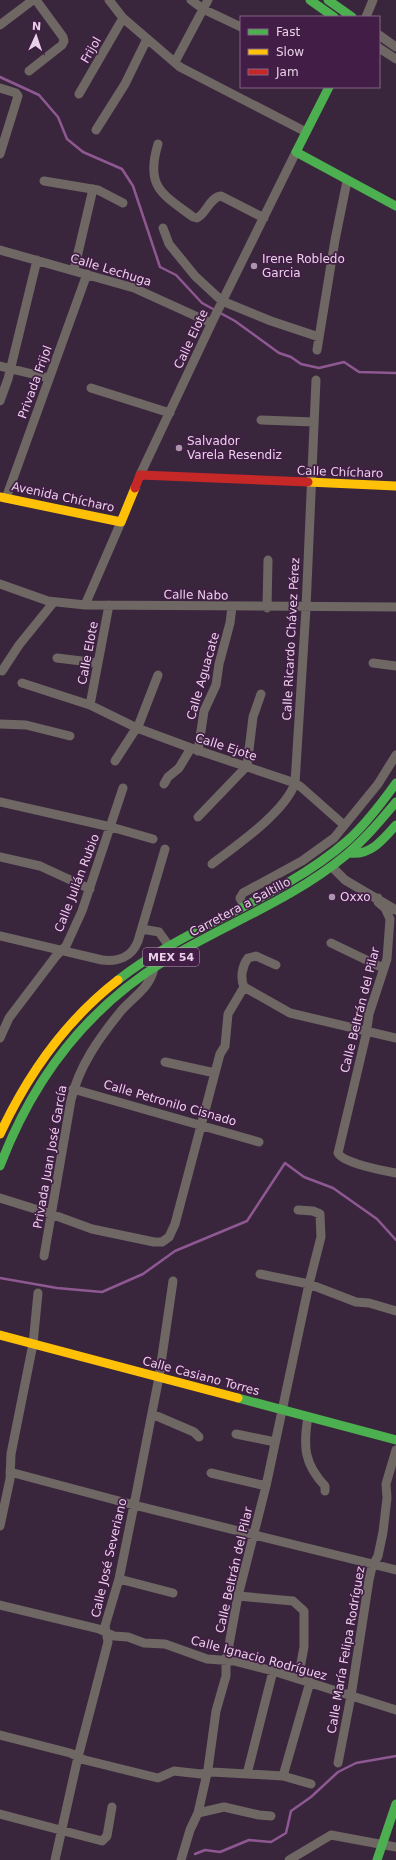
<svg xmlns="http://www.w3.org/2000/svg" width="396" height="1860" font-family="'DejaVu Sans',sans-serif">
<rect width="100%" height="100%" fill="#3a263c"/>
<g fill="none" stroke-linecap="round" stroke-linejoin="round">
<path stroke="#8e5892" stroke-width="2.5" d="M0 77 39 95 58 117 67 139 83 152 122 169 133 186 160 267 176 275 202 303 235 321 279 353 291 357 301 364 319 368 344 362 359 372 396 373
M0 1278 57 1288 102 1292 143 1274 175 1251 247 1221 285 1163 304 1177 333 1188 377 1219 396 1240
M195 1854 205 1850 220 1852 249 1840 271 1842 286 1833 291 1811 311 1797 338 1772 356 1763 396 1756"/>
<path stroke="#6e6764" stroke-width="9" d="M109 0 123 18 180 67 306 132
M191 0 203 9 241 27
M366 17 373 0
M0 25 33 0
M379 35 396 47
M379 48 396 59
M175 62 208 0
M29 71 62 45 64 41 63 37 36 0
M0 88 16 93 18 96 0 154
M79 94 123 18
M96 130 125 84 147 39
M158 144C145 187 162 194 193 217L197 218C206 214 210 197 221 196L264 218
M44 181 98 190 123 203
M163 228 169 244 195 276 222 301 271 321 319 337
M0 250 134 288 211 323
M74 270 93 189
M317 350 335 240 347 181
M0 366 49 378
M91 388 170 413
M0 401 8 379 37 260
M261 420 314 422
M140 475 214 318 296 152
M6 498 87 274
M0 584 48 601 85 605 396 607
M85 605 121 522
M267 608 268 560
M57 658 98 663
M373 663 396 666
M2 671 19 645 53 603
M22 683 90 705 137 728 191 748 295 783 301 787 344 825
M90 705 109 605
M0 724 26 725 70 736
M198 751 204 711 216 685 219 664 230 623 232 607
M115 761 139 724 158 675
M164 784 168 777 179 768 191 748
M0 802 111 827 153 839
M198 817 247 766 253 717 261 694
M0 857 40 866 90 889
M212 864C237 845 285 812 295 783L306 608 316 380
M332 867 345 880 396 910
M378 898V902L385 908 390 919 387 959 369 1014 366 1035 338 1153C343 1163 384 1171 396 1173
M244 906 240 898 243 893 302 861 334 838 378 784 396 755
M142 929 159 932 169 946
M0 936 102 960C118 962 132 957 138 941L165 849
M331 943 383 968
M276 965 256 956 248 958C242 966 240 978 244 987L290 1013 396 1038
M0 1038 9 1018 56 956 66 946 82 911 123 788
M165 1062 215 1073
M73 1089 259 1142
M0 1198 51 1214 92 1229 154 1242H162L169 1237 175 1224 220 1054 225 1046 228 1014 244 987
M44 1256 71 1100C79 1066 99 1038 121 1011 133 997 150 988 154 968
M260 1274 309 1284 356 1302 369 1303 396 1311
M152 1414 194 1432 199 1437
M308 1417C303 1446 304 1464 325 1486V1491
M236 1434 275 1442
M10 1472 134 1505 396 1570
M211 1473 266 1486
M0 1526 10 1479 11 1454 33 1344 38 1293
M119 1579 173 1593
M238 1596 293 1601 304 1611V1647L298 1679
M0 1605 99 1629 114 1636 128 1637 144 1643 165 1644 207 1659 234 1661 273 1671 396 1710
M0 1735 70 1753 85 1760 158 1778 174 1771 201 1774 212 1772 283 1776 311 1784
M338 1763 351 1696 369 1580 372 1567 378 1556 383 1532 387 1498 386 1484 396 1450
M247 1774 273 1671
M283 1776 310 1682
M198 1813 224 1807 259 1815 271 1816
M0 1814 102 1841 107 1836 112 1807
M55 1860 78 1757 108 1642 105 1626 119 1579 134 1505 159 1377 173 1281
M181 1860 190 1830 198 1813 208 1769 216 1711 226 1676V1661L238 1596 266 1486 309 1284 321 1237 320 1214 313 1211 298 1210
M289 1860 331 1835 396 1847"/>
<path stroke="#4caf50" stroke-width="9" d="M310 0 334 17
M328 0 352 17
M329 87 296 152 396 206
M349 853C370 856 383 840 396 825
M118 980C188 925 281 899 347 841 366 824 381 804 396 783
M0 1166C33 1079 85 1009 166 960 225 924 292 900 346 855 365 839 380 821 396 802
M238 1398 396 1440
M377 1860 396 1804"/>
<path stroke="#ffc107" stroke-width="9" d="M308 482 396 486
M0 497 121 522 135 488
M0 1134C28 1074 65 1021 118 980
M0 1335 238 1398"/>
<path stroke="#c62828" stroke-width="9" d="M135 488 140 475 308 482"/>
</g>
<g fill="#ab95ac" stroke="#421d45" stroke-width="1.5">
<circle cx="254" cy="266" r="4"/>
<circle cx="179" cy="448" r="4"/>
<circle cx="332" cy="897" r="4"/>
</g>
<g text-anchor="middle" stroke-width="3.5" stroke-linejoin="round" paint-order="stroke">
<rect fill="#421d45" stroke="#b69bb8" stroke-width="1" x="143" y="948" width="56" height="18" rx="3"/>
<g font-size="11" font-weight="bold" fill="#e8d1e9">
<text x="171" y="961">MEX 54</text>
</g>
<g font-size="12" fill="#e8d1e9" stroke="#421d45">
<text transform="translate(91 50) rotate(-60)" y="4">Frijol</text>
<text transform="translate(111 270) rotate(17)" y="4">Calle Lechuga</text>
<text transform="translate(191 339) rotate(-65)" y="4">Calle Elote</text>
<text transform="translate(35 382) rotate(-70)" y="4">Privada Frijol</text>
<text transform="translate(340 472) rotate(2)" y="4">Calle Chícharo</text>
<text transform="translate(63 497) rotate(12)" y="4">Avenida Chícharo</text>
<text transform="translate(196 595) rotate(1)" y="4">Calle Nabo</text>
<text transform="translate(291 639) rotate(-87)" y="4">Calle Ricardo Chávez Pérez</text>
<text transform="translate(88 653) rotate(-79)" y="4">Calle Elote</text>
<text transform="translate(203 676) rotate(-74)" y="4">Calle Aguacate</text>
<text transform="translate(226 747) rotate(18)" y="4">Calle Ejote</text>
<text transform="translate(77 883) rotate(-69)" y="4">Calle Julián Rubio</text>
<text transform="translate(240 907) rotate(-28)" y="4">Carretera a Saltillo</text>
<text transform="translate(360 1010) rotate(-76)" y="4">Calle Beltrán del Pilar</text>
<text transform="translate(170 1103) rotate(16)" y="4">Calle Petronilo Cisnado</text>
<text transform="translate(50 1157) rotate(-80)" y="4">Privada Juan José García</text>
<text transform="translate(201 1376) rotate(15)" y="4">Calle Casiano Torres</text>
<text transform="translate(109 1558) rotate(-77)" y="4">Calle José Severiano</text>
<text transform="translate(234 1570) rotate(-77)" y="4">Calle Beltrán del Pilar</text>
<text transform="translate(346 1650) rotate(-80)" y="4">Calle María Felipa Rodríguez</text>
<text transform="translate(259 1658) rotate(15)" y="4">Calle Ignacio Rodríguez</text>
</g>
<g font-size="12" fill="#e8d1e9" stroke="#421d45" text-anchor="start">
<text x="262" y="263">Irene Robledo<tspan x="262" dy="14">Garcia</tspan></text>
<text x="187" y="445">Salvador<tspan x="187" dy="14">Varela Resendiz</tspan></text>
<text x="340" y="901">Oxxo</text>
</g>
</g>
<rect x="240" y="16" width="140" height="72" fill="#421d45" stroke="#846587"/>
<rect x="248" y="29" width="20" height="6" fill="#4caf50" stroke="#846587"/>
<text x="276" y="36" font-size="12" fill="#e8d1e9">Fast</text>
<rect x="248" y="49" width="20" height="6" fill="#ffc107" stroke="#846587"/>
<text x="276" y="56" font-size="12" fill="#e8d1e9">Slow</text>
<rect x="248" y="69" width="20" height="6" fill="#c62828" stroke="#846587"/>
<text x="276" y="76" font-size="12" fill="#e8d1e9">Jam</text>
<g transform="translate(36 36) rotate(3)" stroke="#421d45" stroke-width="3" paint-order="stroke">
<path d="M0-3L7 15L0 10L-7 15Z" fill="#e8d1e9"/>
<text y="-6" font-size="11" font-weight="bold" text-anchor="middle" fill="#e8d1e9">N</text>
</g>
</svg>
